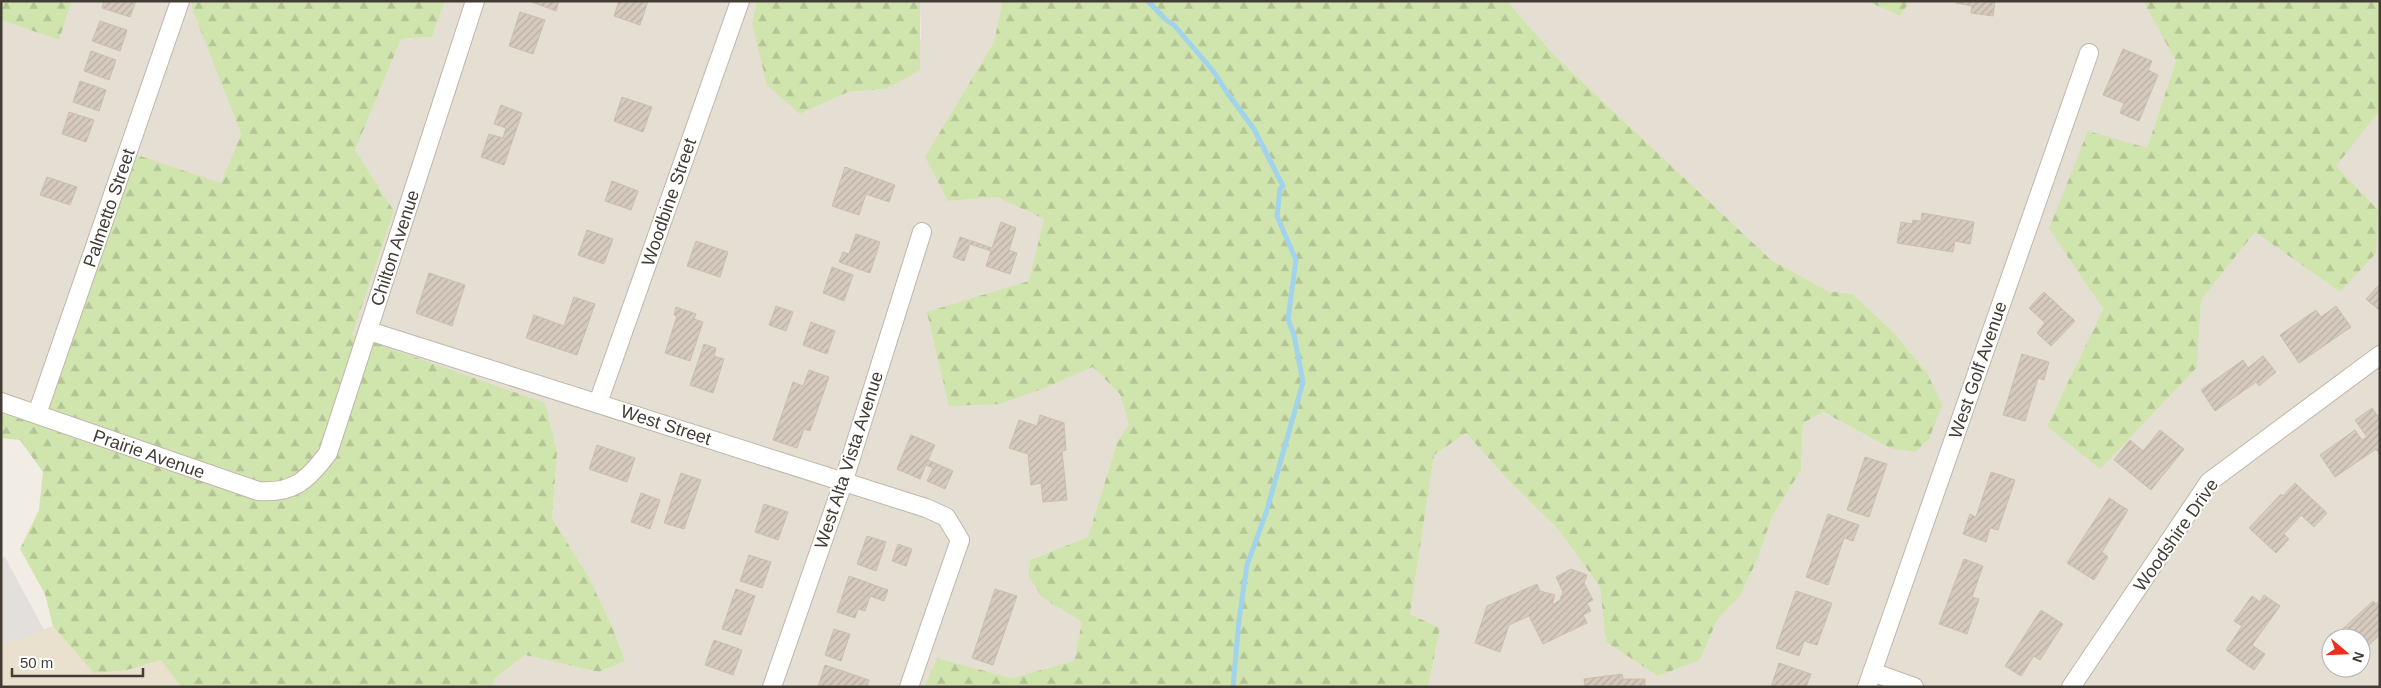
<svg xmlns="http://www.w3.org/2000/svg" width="2381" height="688" font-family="Arial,sans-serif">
<defs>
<pattern id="forest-firs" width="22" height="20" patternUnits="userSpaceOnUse" patternTransform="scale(1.25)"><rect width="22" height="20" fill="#d0e4ae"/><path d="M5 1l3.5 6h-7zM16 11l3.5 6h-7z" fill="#b4c496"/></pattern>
<pattern id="building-hatch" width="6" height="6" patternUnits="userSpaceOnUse" patternTransform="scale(1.25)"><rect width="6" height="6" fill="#d5cabd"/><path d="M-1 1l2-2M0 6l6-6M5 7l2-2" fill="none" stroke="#b8aea3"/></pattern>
</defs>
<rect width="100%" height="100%" fill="#f1ece4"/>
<path fill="#e5ded2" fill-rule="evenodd" d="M72 1H191L192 8 241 134 221 183 37 414 1 402V20L59 40Z
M445 1H757L752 23 800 114 848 92 886 89 921 38 920 1H997L1002 4 994 42 926 157 948 201 997 197 1044 219 1030 281 927 313 1045 388 1093 367 1120 394 1130 424 1117 443 1088 537 1030 560 1028 576 1043 598 1082 622 1074 661 1011 678 937 658 924 687H492L494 679 525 655 599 672 625 661 611 624 588 576 552 518 557 453 352 335 394 211 355 150 401 39 432 37Z
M1507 1H1867L1900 16 1910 1H2143L2176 61 2147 148 2049 229 2103 309 2047 426 2197 367 2201 300 2255 232 2340 292 2378 210 2335 166 2380 110V687H1428L1440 628 1410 614 1434 455 1466 433 1509 481 1558 529 1600 587 1606 642 1658 676 1700 660 1717 620 1740 596 1757 560 1772 517 1801 470 1803 423 1822 412 1890 448 1927 373 1896 335 1853 294 1828 291 1771 260 1555 56ZM2331 638H2361V668H2331Z"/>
<path fill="#eae0ce" d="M53 626 70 645 127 670 161 660 181 687H1V645Z"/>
<path fill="url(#forest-firs)" d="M1 1H72L59 40 1 20Z
M191 1H445L432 37 401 39 355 150 394 211 352 335 545 403 557 453 552 518 588 576 611 624 625 661 599 672 525 655 494 679 492 687H181L161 660 127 670 94 673 53 626 45 594 20 549 39 510 43 472 20 440 1 438V402L37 414 128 152 221 183 241 134 192 8Z
M757 1H920V70L886 89 848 92 800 114 767 85 752 23Z
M997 1H1507L1555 56 1771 260 1828 291 1853 294 1896 335 1927 373 1942 405 1929 439 1915 452 1890 448 1823 412 1803 423 1801 470 1772 517 1757 560 1740 596 1717 620 1700 660 1658 676 1606 642 1600 587 1558 529 1509 481 1466 433 1434 455 1410 614 1440 628 1428 687H924L937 658 1011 678 1074 661 1082 622 1043 598 1028 576 1030 560 1088 537 1117 443 1129 424 1120 394 1093 367 1045 388 999 404 949 406 927 312 1029 281 1044 219 997 197 948 201 925 157 994 42 1002 4Z
M1867 1H1910L1900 16Z
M2143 1H2380V110L2336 166 2378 210 2376 253 2340 292 2255 232 2201 300 2197 367 2100 469 2047 426 2103 309 2049 229 2088 131 2147 148 2176 61Z"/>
<path fill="#e2dfdc" d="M5 557 44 630 1 645V559Z"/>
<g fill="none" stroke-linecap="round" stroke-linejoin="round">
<path stroke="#a2d3ec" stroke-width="5" d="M1148 1 1165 19 1174 25 1214 72 1226 91 1254 129 1283 186 1280 189 1277 216 1296 260 1288 319 1294 335 1303 382 1266 513 1247 565 1239 620 1233 687"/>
</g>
<path fill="url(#building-hatch)" stroke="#ccbeae" d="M104 1H136L130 17 102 8Z
M529 1H559L556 11Z
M619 1H648L640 25 614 16Z
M1956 1H1995L1993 16 1971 13 1972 6 1956 3Z
M520 12 545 20 533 54 509 46Z
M100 21 127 30 120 51 92 41Z
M2123 49 2152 61 2148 70 2158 75 2139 121 2120 113 2124 103 2103 95Z
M91 51 116 60 109 80 84 71Z
M80 81 106 90 99 111 73 102Z
M622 97 652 107 643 132 614 121Z
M501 105 522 113 504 165 481 157 489 134 503 138 506 128 494 124Z
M69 112 94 120 86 142 62 134Z
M845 167 895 185 889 202 866 194 859 215 832 206Z
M47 177 77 187 70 205 40 195Z
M612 181 638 191 631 210 605 201Z
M1922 213 1974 222 1970 244 1955 241 1953 252 1897 243 1901 222 1912 224 1913 220 1921 221Z
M1001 222 1016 228 1009 250 1017 253 1010 274 986 266 991 251 970 244 964 261 953 257 960 237 992 248Z
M587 230 613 239 604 264 578 255Z
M856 234 880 242 870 273 839 262 843 252 849 254Z
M696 241 728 252 720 277 687 266Z
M832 267 853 275 844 301 823 293Z
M429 273 465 285 452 326 416 313Z
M2380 284V309L2379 310 2366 299Z
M2044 292 2075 321 2051 346 2037 333 2045 323 2029 308Z
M574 297 595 304 577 355 526 338 534 315 564 326Z
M776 306 793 312 786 331 769 325Z
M2336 306 2351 327 2299 363 2280 335 2316 310 2321 317Z
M676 307 696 314 694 319 703 322 690 361 665 353 677 316 674 315Z
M811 322 835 331 827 354 803 345Z
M704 344 716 348 714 356 724 359 713 393 690 385Z
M2022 354 2049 362 2044 380 2038 378 2025 421 2003 415Z
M2263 356 2276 372 2259 386 2256 382 2215 411 2201 390 2243 360 2248 368Z
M809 370 829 377 810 431 804 429 797 448 773 440 793 382 803 386Z
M2372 408 2380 419V455L2376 449 2335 477 2320 455 2355 430 2362 440 2367 437 2355 420Z
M1040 415 1064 423 1066 450 1062 451 1067 500 1043 502 1041 483 1031 485 1028 454 1009 448 1019 420 1037 426Z
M2160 430 2184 449 2151 490 2114 460 2130 440 2143 451Z
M911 435 935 445 928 460 953 471 945 489 927 481 933 468 926 465 920 479 897 469Z
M597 445 635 458 627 482 589 469Z
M1865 457 1887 464 1869 517 1847 510Z
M1991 472 2015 480 1998 530 1990 528 1986 542 1963 534 1970 514 1976 517Z
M681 473 701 480 684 529 664 523Z
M2295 483 2327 513 2314 527 2301 515 2284 534 2289 539 2276 553 2249 528 2281 494 2283 496Z
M641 493 660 500 650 529 631 522Z
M2109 498 2128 510 2102 552 2108 557 2094 580 2067 563Z
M764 504 788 512 778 540 755 532Z
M1828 514 1859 525 1853 541 1844 538 1828 585 1806 577Z
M867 536 886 542 876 571 857 564Z
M898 544 912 549 906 566 892 561Z
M749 555 771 562 762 588 740 581Z
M1964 559 1983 566 1972 597 1979 599 1967 634 1939 624Z
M1571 569 1587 575 1584 583 1593 600 1587 603 1591 611 1583 615 1587 623 1543 644 1529 616 1509 625 1500 652 1475 643 1487 606 1537 584 1540 591 1555 595 1552 605 1560 600 1563 592 1556 577Z
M849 576 888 590 884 601 870 596 865 611 858 609 855 618 837 612Z
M736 589 755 596 741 635 722 629Z
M995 589 1017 596 993 665 972 658Z
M1796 591 1832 603 1817 645 1804 641 1799 656 1776 648Z
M2264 595 2280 606 2252 645 2265 654 2254 670 2226 650 2242 626 2234 621 2252 596 2260 602Z
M2380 600V635L2361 652V638H2339L2336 635 2373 601 2376 604Z
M2041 610 2063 624 2040 660 2034 656 2021 676 2005 666Z
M834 629 850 634 841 661 825 655Z
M714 640 742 650 733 675 705 665Z
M1779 663 1811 674 1806 687H1771Z
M825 665 869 680 867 687H818Z
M1622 674 1623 679H1645V687H1585L1584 679Z"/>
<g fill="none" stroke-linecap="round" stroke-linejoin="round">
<defs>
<path id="street" d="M369 331 926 508 946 517 960 540 909 687
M1 402 258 491C293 494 308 480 328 453L475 1
M598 403 740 1
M37 414 180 1
M1872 672 1914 687
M772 687 843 483 922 232
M1867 687 2089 53
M2071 687 2209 482 2380 355"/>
</defs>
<use href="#street" stroke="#bfb6aa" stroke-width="20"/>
<use href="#street" stroke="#fff" stroke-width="18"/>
</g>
<g text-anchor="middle" stroke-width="4" stroke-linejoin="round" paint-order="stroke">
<g font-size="18" fill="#433c34" stroke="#fff">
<text transform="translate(669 202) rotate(-71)" y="6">Woodbine Street</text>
<text transform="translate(109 208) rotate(-71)" y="6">Palmetto Street</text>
<text transform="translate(395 248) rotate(-72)" y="6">Chilton Avenue</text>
<text transform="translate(1978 370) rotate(-71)" y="6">West Golf Avenue</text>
<text transform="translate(666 425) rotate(18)" y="6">West Street</text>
<text transform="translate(149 454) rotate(19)" y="6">Prairie Avenue</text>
<text transform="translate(849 460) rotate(-72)" y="6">West Alta Vista Avenue</text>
<text transform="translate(2176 535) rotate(-55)" y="6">Woodshire Drive</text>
</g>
</g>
<rect width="2381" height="688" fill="none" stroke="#433c34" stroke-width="5"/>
<g transform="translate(2346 653) rotate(109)"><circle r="24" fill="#ffffff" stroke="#b4b1ae"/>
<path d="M0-4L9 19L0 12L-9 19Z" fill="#ef2e1d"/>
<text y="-8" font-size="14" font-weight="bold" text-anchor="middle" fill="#433c34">N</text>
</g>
<path d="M12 668v8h131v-8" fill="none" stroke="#433c34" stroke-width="2.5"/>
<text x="20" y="668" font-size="15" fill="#433c34" stroke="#ffffff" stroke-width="4" paint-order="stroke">50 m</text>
</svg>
